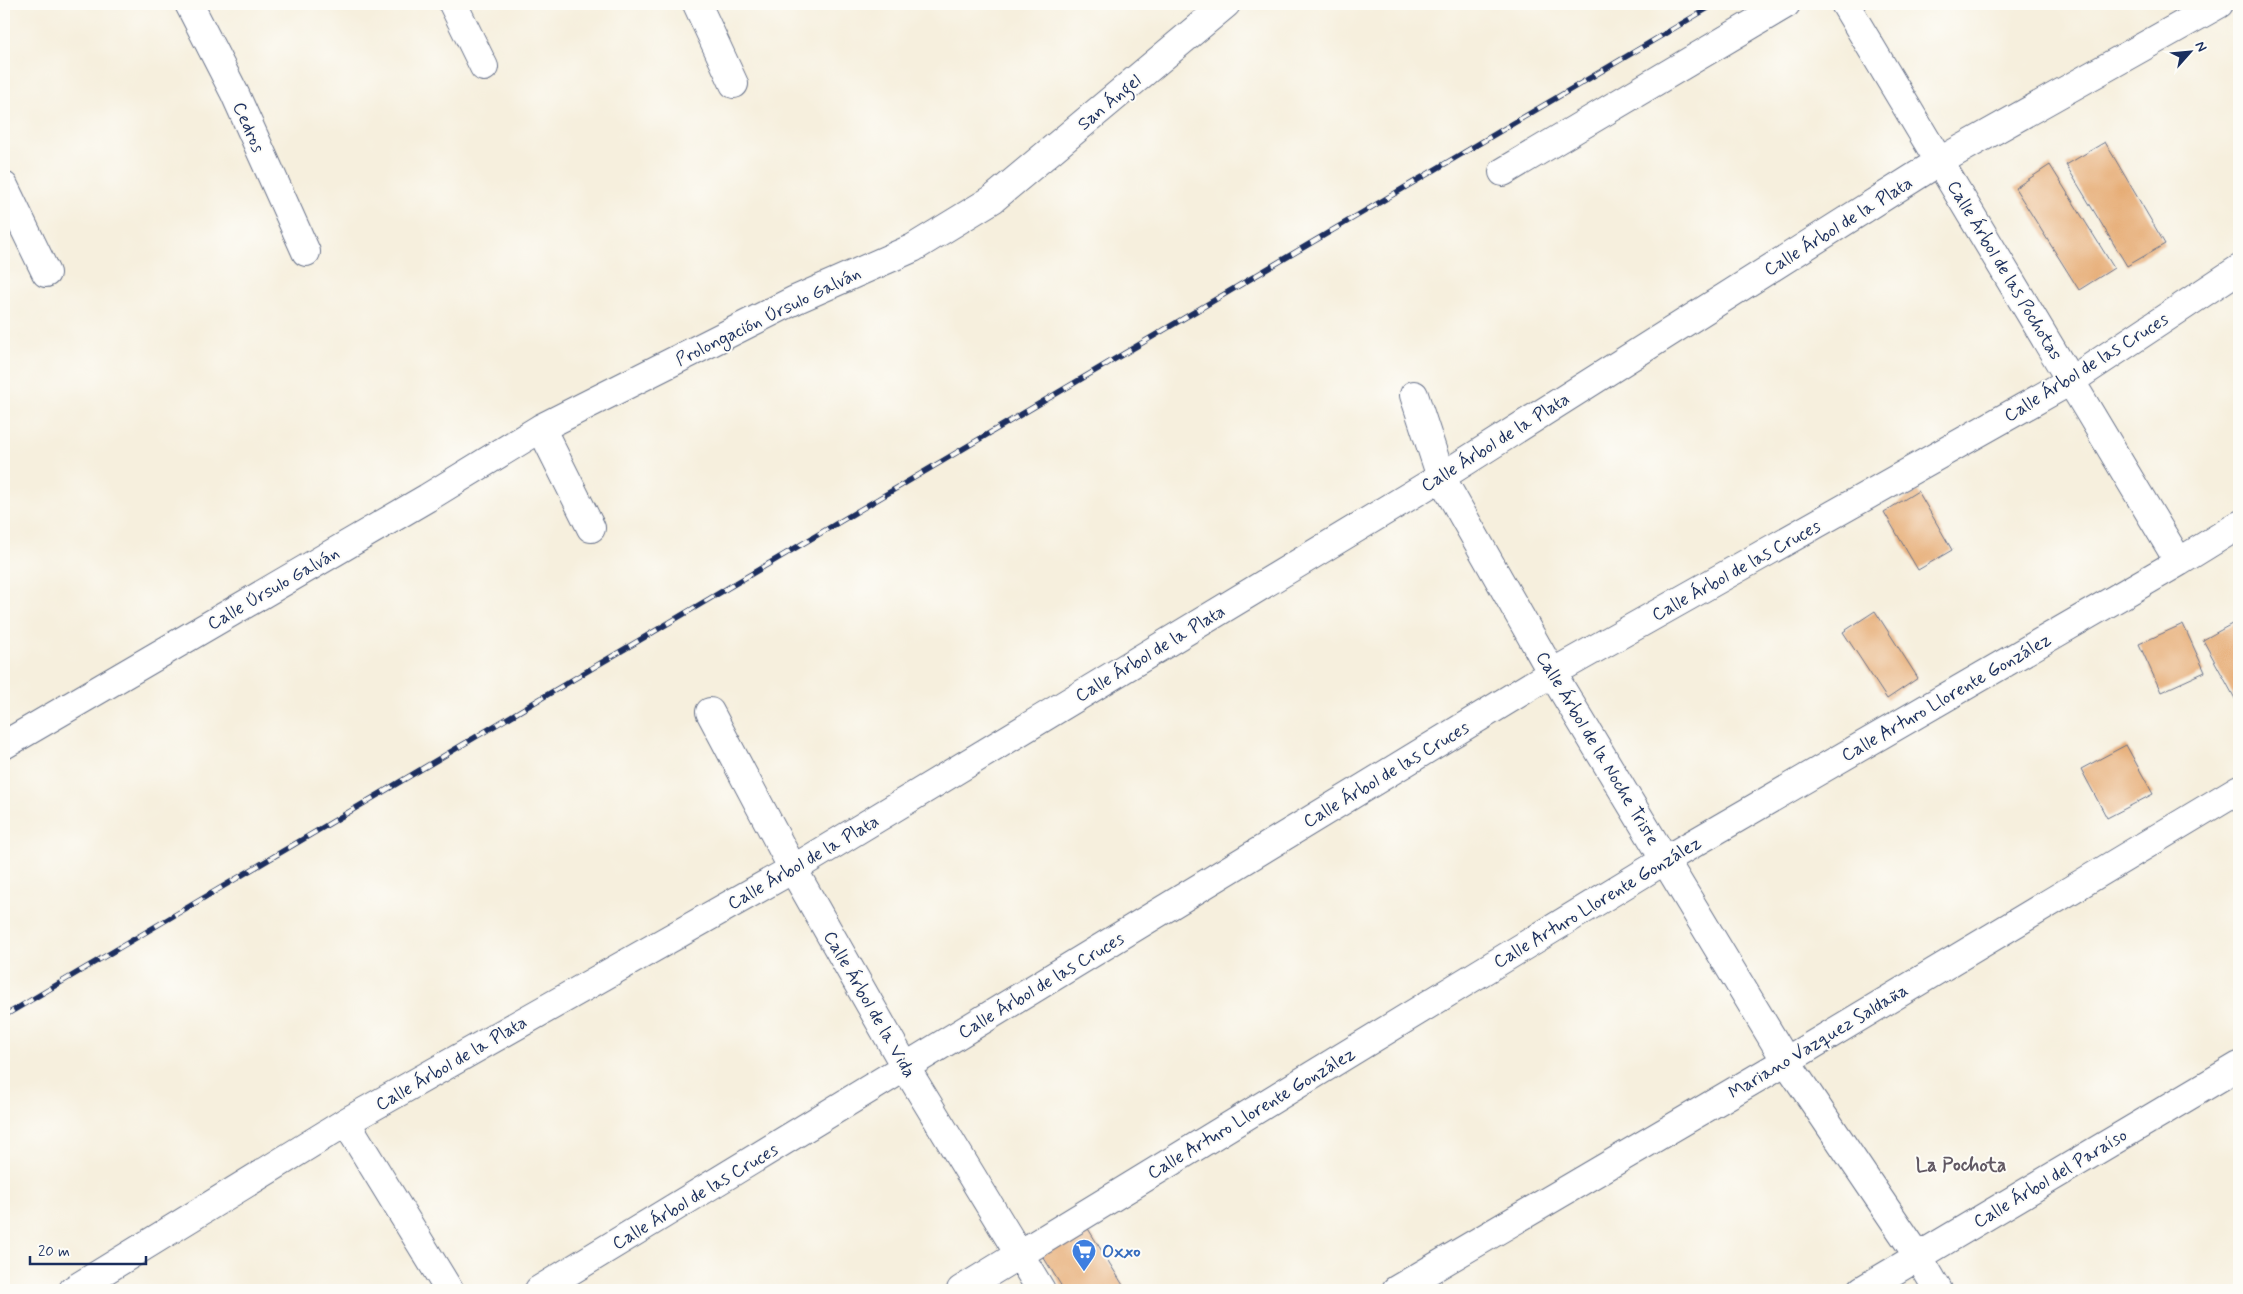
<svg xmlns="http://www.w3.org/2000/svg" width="2243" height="1294" font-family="Mynerve,sans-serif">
<rect width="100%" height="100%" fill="#fdfcf7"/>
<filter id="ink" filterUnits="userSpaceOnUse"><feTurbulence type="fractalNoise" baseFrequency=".02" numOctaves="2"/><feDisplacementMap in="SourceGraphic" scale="10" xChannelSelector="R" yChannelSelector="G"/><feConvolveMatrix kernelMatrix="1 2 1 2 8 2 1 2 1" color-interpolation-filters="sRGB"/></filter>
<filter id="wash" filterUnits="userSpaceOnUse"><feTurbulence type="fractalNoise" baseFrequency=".0096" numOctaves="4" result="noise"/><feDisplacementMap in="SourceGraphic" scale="20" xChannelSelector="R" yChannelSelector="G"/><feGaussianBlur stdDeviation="1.12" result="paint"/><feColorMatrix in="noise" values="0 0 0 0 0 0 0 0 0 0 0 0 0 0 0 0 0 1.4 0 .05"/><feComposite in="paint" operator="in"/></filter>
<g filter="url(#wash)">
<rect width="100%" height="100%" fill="#f6efdd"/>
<g id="blocks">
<path fill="#e5a86e" d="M2105 142 2165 244 2127 266 2066 165Z
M2050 165 2114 268 2079 290 2015 188Z
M1918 491 1952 550 1918 570 1884 512Z
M1875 611 1918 678 1887 699 1843 632Z
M2239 620V706L2203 640Z
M2183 624 2205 672 2161 692 2139 644Z
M2126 745 2153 794 2107 818 2081 769Z
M1087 1227 1126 1290H1064L1042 1255Z"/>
</g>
</g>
<g filter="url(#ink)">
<use href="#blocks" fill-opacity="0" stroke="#68728a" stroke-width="1"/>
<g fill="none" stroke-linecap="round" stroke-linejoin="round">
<defs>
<path id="minor" d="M189 4 235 94 306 252
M453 4 484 67
M697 4 734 84
M1845 4 2179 562
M1503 172 1786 4
M4 186 46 273
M1414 395 1441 477 1552 673 1786 1061 1918 1256 1938 1290
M541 428 591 528
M710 712 793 869 906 1068 1041 1290
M4 745 427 498 541 428 795 300 913 248 993 199 1226 4
M346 1122 449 1290
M73 1290 346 1122 793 869 1441 477 1940 161 2219 4
M539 1290 1552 673 2072 380 2239 269
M961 1290 1665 860 2179 562 2239 525
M1396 1290 1786 1061 2239 789
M1862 1290 2239 1066"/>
</defs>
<use href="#minor" stroke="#68728a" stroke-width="30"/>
<use href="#minor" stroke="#fff" stroke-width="28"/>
<defs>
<path id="rail" d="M4 1016 1715 4"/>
</defs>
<use href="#rail" stroke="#1b2f5e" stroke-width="5.5"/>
<use href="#rail" stroke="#fdfcf7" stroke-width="4" stroke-dasharray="11" stroke-linecap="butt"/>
</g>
</g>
<defs>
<symbol id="supermarket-pin" viewBox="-11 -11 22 30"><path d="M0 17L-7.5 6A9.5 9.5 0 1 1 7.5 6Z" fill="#3f7fe0" stroke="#fdfcf7"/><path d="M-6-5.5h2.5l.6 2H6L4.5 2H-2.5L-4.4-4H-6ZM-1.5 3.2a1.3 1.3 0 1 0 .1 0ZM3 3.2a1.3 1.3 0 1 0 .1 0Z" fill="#fff"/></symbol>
</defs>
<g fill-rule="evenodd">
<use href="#supermarket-pin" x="1070" y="1237" width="28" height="38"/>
</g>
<g text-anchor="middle" stroke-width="4" stroke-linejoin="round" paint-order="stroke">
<g font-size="18" fill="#1b2f5e" stroke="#fdfcf7">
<text transform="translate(1109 102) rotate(-40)" y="6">San Ángel</text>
<text transform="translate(249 127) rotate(66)" y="6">Cedros</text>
<text transform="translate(1838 226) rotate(-32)" y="6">Calle Árbol de la Plata</text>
<text transform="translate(2005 270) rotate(59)" y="6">Calle Árbol de las Pochotas</text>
<text transform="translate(768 316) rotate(-26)" y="6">Prolongación Úrsulo Galván</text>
<text transform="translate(2086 367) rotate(-32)" y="6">Calle Árbol de las Cruces</text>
<text transform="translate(1495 442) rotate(-32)" y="6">Calle Árbol de la Plata</text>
<text transform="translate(1736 570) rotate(-29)" y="6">Calle Árbol de las Cruces</text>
<text transform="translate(273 588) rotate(-30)" y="6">Calle Úrsulo Galván</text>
<text transform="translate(1150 653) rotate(-31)" y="6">Calle Árbol de la Plata</text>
<text transform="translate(1946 697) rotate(-30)" y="6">Calle Arturo Llorente González</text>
<text transform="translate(1598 748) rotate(59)" y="6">Calle Árbol de la Noche Triste</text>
<text transform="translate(1386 774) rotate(-31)" y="6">Calle Árbol de las Cruces</text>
<text transform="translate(803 862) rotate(-30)" y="6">Calle Árbol de la Plata</text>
<text transform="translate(1597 902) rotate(-31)" y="6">Calle Arturo Llorente González</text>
<text transform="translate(1041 985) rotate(-31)" y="6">Calle Árbol de las Cruces</text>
<text transform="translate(870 1004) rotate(60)" y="6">Calle Árbol de la Vida</text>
<text transform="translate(1818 1041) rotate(-31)" y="6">Mariano Vazquez Saldaña</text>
<text transform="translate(451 1063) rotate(-30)" y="6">Calle Árbol de la Plata</text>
<text transform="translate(1251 1113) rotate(-31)" y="6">Calle Arturo Llorente González</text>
<text transform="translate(2050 1178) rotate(-31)" y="6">Calle Árbol del Paraíso</text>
<text transform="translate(695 1196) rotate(-31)" y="6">Calle Árbol de las Cruces</text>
</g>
<g font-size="18" font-weight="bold" fill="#366cbe" stroke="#fdfcf7" text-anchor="start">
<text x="1102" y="1257">Oxxo</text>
</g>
<g font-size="19" font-weight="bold" fill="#625964" stroke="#fdfcf7">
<text x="1961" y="1171">La Pochota</text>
</g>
</g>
<rect width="2243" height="1294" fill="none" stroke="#fdfcf7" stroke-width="20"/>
<g transform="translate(2190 52) rotate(63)" stroke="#fdfcf7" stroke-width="4" paint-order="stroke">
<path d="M0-4L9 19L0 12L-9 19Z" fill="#1b2f5e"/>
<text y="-8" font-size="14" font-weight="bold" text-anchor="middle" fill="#1b2f5e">N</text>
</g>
<path d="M30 1256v8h116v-8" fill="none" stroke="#1b2f5e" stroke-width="2.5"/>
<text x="38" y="1256" font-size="15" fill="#1b2f5e" stroke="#fdfcf7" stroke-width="4" paint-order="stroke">20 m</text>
</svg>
